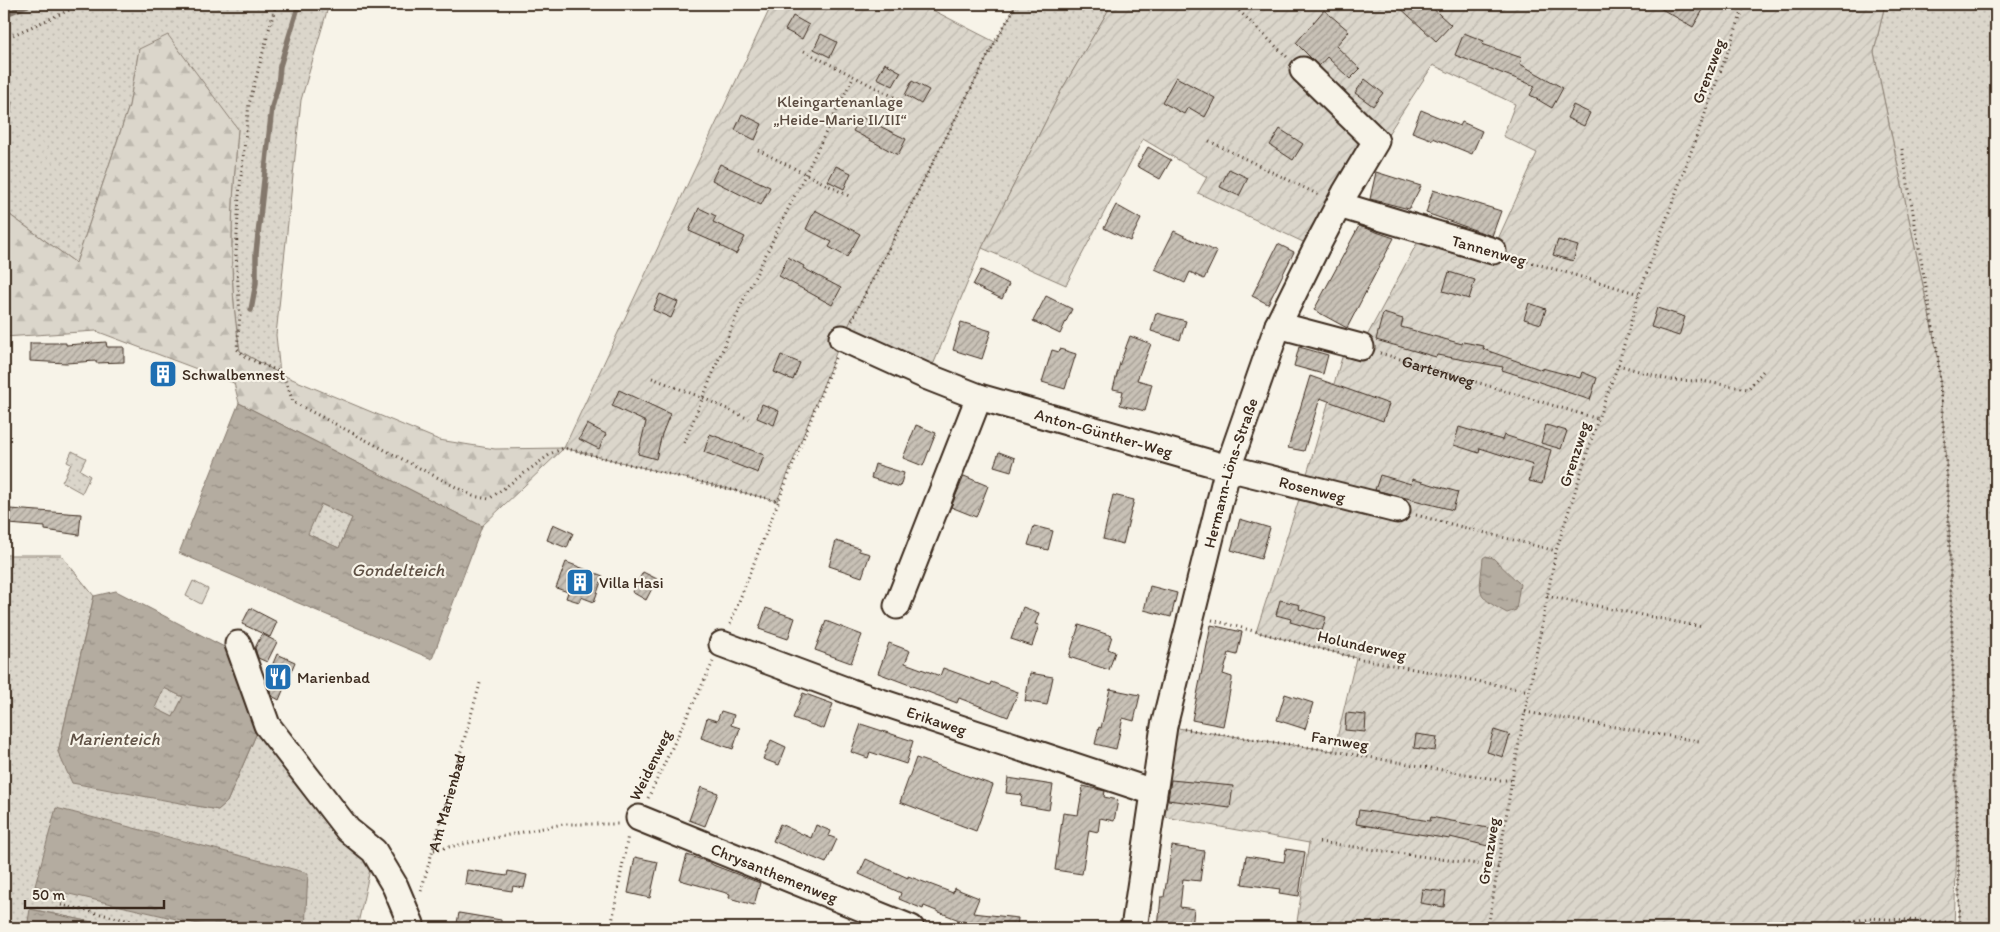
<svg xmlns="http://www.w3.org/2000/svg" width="2000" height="932" font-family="Itim,sans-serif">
<defs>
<pattern id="grass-dots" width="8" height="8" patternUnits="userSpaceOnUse" patternTransform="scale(1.25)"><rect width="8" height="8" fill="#dbd6cb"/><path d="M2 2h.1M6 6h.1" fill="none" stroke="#bdb8ae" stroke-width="1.8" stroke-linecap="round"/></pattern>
<pattern id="forest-firs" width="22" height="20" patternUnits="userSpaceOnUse" patternTransform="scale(1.25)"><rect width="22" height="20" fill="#dbd6cb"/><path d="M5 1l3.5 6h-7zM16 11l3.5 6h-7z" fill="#bdb8ae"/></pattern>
<pattern id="garden-furrows" width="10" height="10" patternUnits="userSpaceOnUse" patternTransform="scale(1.25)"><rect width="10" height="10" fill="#dbd6cb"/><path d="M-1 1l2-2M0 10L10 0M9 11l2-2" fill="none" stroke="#bdb8ae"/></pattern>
<pattern id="water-ripples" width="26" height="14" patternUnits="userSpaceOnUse" patternTransform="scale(1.25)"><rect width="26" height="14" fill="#b4aca0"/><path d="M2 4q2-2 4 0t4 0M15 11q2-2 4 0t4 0" fill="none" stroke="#948c82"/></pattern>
<pattern id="building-hatch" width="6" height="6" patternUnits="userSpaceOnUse" patternTransform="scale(1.25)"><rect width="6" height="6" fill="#c8c1b6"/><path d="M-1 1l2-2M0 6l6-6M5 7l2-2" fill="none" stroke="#a49d93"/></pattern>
</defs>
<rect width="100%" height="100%" fill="#f7f3e8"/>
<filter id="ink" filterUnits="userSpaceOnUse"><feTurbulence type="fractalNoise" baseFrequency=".02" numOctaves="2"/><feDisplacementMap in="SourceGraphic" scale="10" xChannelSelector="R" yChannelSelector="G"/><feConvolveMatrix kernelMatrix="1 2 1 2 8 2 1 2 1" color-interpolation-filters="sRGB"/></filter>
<g filter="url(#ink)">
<path fill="url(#grass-dots)" stroke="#8b8074" d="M4 4H329L301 100 276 335 280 374 240 351C227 277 232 203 238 129L139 49 129 106 76 263 10 215 4 220V160L12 102 4 95Z
M1017 4H1112L1061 91 982 248 928 377 842 338 995 42Z
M1885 4H1996V928H1960L1948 489 1938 357 1874 52Z
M72 451 86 458 80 470 90 476 82 493 62 482 71 464 67 462Z
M320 504 352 518 339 548 307 534Z
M4 555H61L94 596 58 752 179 802 218 810 227 802 258 730 374 851 357 928H120L31 909 27 928H4Z
M164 688 183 697 173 717 154 708Z"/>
<path fill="url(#forest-firs)" stroke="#8b8074" d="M168 35 238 129C232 203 227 277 240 351L280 374 439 440 495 449 564 448 482 526 239 403 234 383 96 331 4 337V220L10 215 76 263 129 106 139 49Z
M4 95 12 102 4 160Z"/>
<path fill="url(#garden-furrows)" stroke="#8b8074" d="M772 4H921L995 42 842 338 777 501 564 448Z
M1112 4H1885L1874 52 1938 357 1948 489 1957 846 1954 928H1296L1309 843 1149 814 1164 726 1334 751 1356 658 1256 632 1303 487 1346 344 1361 347 1424 230 1493 250 1537 153 1503 136 1515 104 1433 65 1388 134 1376 141 1316 248 1198 193 1207 177 1143 139 1066 285 982 248 1061 91Z"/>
<path fill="#dbd6cb" stroke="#8b8074" d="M193 581 208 589 201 604 186 596Z"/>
<path fill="url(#water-ripples)" stroke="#84786c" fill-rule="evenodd" d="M239 403 482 526 432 659 179 553ZM321 504 352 518 339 548 308 534Z
M1486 556 1493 558 1520 584 1516 610 1507 613C1473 595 1480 593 1483 558Z
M116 591 234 652 258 730 227 802 218 810 72 783 58 752 94 596ZM164 688 183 697 173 717 155 708Z
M56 808 308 873 305 928H215L35 886Z
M30 909 120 928H27Z"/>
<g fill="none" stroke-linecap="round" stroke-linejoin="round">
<path stroke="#84786c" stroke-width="5.5" d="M4 15 30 4
M251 310 256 283V253L272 107 278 86 280 66 299 4"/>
</g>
<path fill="url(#building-hatch)" stroke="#3b2a1e" d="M1396 4H1428L1451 25 1436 41Z
M1653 4H1692L1703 10 1693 27Z
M1324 10 1349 31 1336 46 1360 69 1350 79 1327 57 1319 66 1296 43Z
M793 16 809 25 802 39 785 30Z
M1464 33 1484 41 1482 44 1522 58 1520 64 1563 88 1552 108 1530 95 1535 86 1455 55Z
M821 34 837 42 830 57 814 49Z
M885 63 901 72 893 86 877 78Z
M1176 77 1215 98 1205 117 1188 107 1184 114 1162 102Z
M1365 79 1383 93 1373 106 1355 93Z
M912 81 929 90 921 104 905 95Z
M1573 105 1590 113 1584 126 1567 118Z
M1421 110 1460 126 1462 122 1482 131 1472 154 1433 138V140L1412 132Z
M742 114 762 124 755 140 735 130Z
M861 117 906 139 898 155 853 131Z
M1280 129 1303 144 1293 160 1270 145Z
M1148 147 1171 160 1160 179 1137 166Z
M720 164 770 187 761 205 712 180Z
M836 166 851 173 844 189 828 181Z
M1229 169 1248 178 1239 196 1220 187Z
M1376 172 1421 186 1409 209 1370 199Z
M1433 190 1501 211 1492 236 1426 213Z
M1116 205 1141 219 1130 241 1104 228Z
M699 208 716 216 713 222 745 237 736 254 720 246 721 245 689 231Z
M815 210 860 234 847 257 829 247 832 242 806 229Z
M1359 226 1394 238 1347 328 1314 310Z
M1174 231 1217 252 1204 279 1190 272 1185 283 1155 269Z
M1558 240 1578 246 1573 261 1553 255Z
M1278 244 1294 252 1268 304 1252 296Z
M788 257 804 266 803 268 841 288 832 305 779 276Z
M981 270 1009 284 1002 299 973 285Z
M1449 272 1475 280 1469 299 1443 291Z
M660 294 678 302 671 318 653 310Z
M1046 296 1072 309 1060 334 1033 321Z
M1529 303 1546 309 1541 324 1524 319Z
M1657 308 1685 317 1679 336 1651 327Z
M1156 313 1186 321 1180 340 1151 331Z
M1383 313 1403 319 1401 327 1462 344 1463 342 1484 346 1483 349 1542 370V368L1580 378 1582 372 1597 378 1590 400 1567 392V391L1502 370 1503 367 1437 355 1436 357 1376 340Z
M961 322 991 331 982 359 953 350Z
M1130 336 1151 344 1137 380 1152 384 1145 411 1120 405 1123 391 1113 389 1120 363Z
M106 342 107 347H124V362L96 363V361L66 363 30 361V343H66V345Z
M1299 347 1328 355 1323 374 1294 366Z
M1060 349 1076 354 1065 389 1042 382 1052 350 1059 352Z
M781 355 800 363 793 380 774 372Z
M1310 376 1389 404 1383 421 1320 398 1304 451 1288 448Z
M619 390 670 414 662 434 656 459 638 454 646 422 612 406Z
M762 404 779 411 774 425 757 418Z
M587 424 606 434 599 449 579 439Z
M916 425 936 433 923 466 903 458Z
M1546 425 1567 431 1561 449 1541 443Z
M1459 427 1502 440 1504 435 1551 450 1542 484 1529 481 1533 465 1480 448 1479 453 1454 445Z
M710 434 764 455 758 473 704 452Z
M999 452 1015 458 1011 471 994 466Z
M875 464 904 473 900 487 871 478Z
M1380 475 1411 484 1412 479 1458 492 1453 510 1375 490Z
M964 476 988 486 976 517 951 507Z
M1113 495 1134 500 1123 544 1103 539Z
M10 509 81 514 79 535 45 530V527L9 524Z
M1240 519 1270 528 1261 559 1231 550Z
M553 524 573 533 567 548 547 540Z
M1034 526 1053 531 1048 550 1028 545Z
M836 541 859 548V551L870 554 862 577 829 566Z
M566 562 603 576 594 602 581 597 579 602 566 598 568 592 556 588Z
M643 572 657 579 646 600 632 592Z
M1150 586 1177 593 1171 617 1144 610Z
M1280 600 1300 605 1299 609 1326 617 1322 631 1290 622 1291 619 1276 615Z
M1023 607 1039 613 1035 624 1039 625 1032 646 1011 639Z
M250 608 277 622 270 637 242 624Z
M766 608 795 618 788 639 759 629Z
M826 621 862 635 851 663 815 650Z
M1079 625 1112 636 1108 649 1115 652 1109 670 1069 657Z
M1211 625 1242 632 1237 655 1229 653 1223 674 1232 677V680L1223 726 1192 720Z
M262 634 277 642 267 662 258 658 255 648Z
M889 643 910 651 905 663 940 676 943 668 990 685 991 682 1018 692 1008 717 959 698 957 703 878 673Z
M277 654 295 662 279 700 272 696 266 680Z
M1030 673 1053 677 1047 705 1025 701Z
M1110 689 1140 695 1134 721 1123 718 1116 749 1095 744 1099 727 1101 728Z
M803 693 833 704 824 729 793 718Z
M1285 694 1313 703 1305 729 1277 720Z
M721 711 734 715 731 725 740 728 733 749 701 738 707 718 717 721Z
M1346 713 1366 715 1365 732 1345 730Z
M861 724 913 741 906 764 870 752 868 758 851 752Z
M1494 730 1510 735 1503 757 1487 752Z
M1416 734 1437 737 1435 751 1414 748Z
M771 740 786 747 779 765 763 759Z
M916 758 993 785 976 831 900 802Z
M1008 778 1053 785 1049 810 1020 805 1022 795 1006 793Z
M1171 780 1233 786 1230 808 1168 800Z
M1083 786 1105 791 1104 797 1118 800 1114 821 1100 818 1098 832 1089 830 1082 874 1055 870 1063 813 1078 815Z
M701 787 718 793 705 826 689 820Z
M1359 810 1430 821 1431 817 1493 829 1488 846 1450 837V839L1356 824Z
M780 824 811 838 816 825 831 831 829 836 837 839 826 863 773 841Z
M1172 846 1204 851 1200 881 1183 879 1180 907 1194 909 1192 928 1172 927V928H1158L1161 897H1164Z
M1286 849 1305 852 1299 896 1279 893 1280 889 1242 884 1246 856 1284 862Z
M687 855 709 862 713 865 760 883 754 905 729 898 730 894 680 880Z
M635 857 658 862 650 898 628 893Z
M866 859 908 878V876L953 893 954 888 979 898 973 913 1018 918 1017 928H979L924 906 923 909 899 899 901 893 859 874Z
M467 870 507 876 508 871 527 875 524 888 513 886 512 891 465 884Z
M1422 889 1446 892 1444 907 1420 903Z
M459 913 501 920V928H456Z"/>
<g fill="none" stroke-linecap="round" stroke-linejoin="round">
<defs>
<g id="minor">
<path d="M1339 205 1493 251"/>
<path d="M1278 325 1361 347"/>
<path id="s3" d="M842 338 928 377 979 397 1228 468 1397 510"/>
<path d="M897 606 979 397"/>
<path d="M238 644 267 725 348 830 374 851 395 886 411 924V928"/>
<path id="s4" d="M722 644 851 692 1153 792"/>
<path id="s5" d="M639 818 911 928"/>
<path id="s6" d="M1134 928 1164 726 1228 468 1278 325 1316 248 1345 193 1376 141 1303 70"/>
</g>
</defs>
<use href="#minor" stroke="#3b2a1e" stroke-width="29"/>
<g stroke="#3b2a1e" stroke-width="3" stroke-dasharray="1 4" stroke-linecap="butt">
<path d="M276 4 249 104 239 195 236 254 240 315 237 349 247 358 283 373 293 402 473 496 489 499 552 453 564 448 777 501"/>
<path d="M1232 4 1287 57"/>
<path d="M4 39 83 4"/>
<path d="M804 51 900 100"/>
<path d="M1209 141 1321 196"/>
<path d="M1902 149 1938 357 1948 489 1960 928"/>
<path d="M758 150 849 196"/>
<path d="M1513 257 1639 294"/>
<path d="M852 320 995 42 1017 4"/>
<path id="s1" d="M1380 353 1598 419"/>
<path d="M1618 365 1670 380 1701 381 1748 389 1763 371"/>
<path d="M652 378 703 398 749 419"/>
<path d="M684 443 742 303 853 77"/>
<path d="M1416 515 1556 551"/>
<path d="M1547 596 1702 627"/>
<path d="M1212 620 1356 658 1529 691"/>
<path d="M730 624 835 358"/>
<path d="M1525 712 1699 741"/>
<path d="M1184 729 1334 751 1500 780H1512"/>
<path d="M648 798 713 662"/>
<path d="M1319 842 1499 867"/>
<path d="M434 850 563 824H619"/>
<path id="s2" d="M421 891 481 680"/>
<path d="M61 905 162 928"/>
<path d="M373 928 389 926"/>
<path d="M611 928 628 835"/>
<path d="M1488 928 1512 780 1556 551 1598 419 1618 365 1639 294 1745 4"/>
<path d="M1806 928H1822L1869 918 1960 923"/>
</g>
<use href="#minor" stroke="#f7f3e8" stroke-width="25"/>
</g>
</g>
<defs>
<symbol id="building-square" viewBox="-11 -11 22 22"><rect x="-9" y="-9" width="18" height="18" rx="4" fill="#1f6fb2" stroke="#f7f3e8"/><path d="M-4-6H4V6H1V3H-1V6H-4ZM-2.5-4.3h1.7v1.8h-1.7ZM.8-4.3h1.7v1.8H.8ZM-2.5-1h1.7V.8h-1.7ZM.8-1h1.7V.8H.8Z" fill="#fff"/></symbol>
<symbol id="restaurant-square" viewBox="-11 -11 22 22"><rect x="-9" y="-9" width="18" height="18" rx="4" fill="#1f6fb2" stroke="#f7f3e8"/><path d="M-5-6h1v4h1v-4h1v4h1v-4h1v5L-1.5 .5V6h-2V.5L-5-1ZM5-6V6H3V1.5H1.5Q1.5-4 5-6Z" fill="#fff"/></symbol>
</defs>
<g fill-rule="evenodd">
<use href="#building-square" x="147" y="358" width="32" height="32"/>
<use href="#building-square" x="564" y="566" width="32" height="32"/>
<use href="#restaurant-square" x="262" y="661" width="32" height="32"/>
</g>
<g text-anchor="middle" stroke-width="4.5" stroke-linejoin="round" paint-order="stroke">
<g font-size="16" fill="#3b2a1e" stroke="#f7f3e8">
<text transform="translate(1708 71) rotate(-70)" y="6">Grenzweg</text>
<text transform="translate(1489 250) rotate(16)" y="6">Tannenweg</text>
<text dy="6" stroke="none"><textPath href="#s1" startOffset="61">Gartenweg</textPath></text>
<text dy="6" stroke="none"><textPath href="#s3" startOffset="279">Anton-Günther-Weg</textPath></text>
<text transform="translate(1574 454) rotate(-72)" y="6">Grenzweg</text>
<text dy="6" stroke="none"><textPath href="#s6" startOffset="466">Hermann-Löns-Straße</textPath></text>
<text dy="6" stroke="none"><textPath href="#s3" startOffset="495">Rosenweg</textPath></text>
<text transform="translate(1362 645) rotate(13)" y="6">Holunderweg</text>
<text dy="6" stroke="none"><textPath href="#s4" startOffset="228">Erikaweg</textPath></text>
<text transform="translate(1340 740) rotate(9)" y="6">Farnweg</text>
<text transform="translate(650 765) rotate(-64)" y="6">Weidenweg</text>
<text dy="6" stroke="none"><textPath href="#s2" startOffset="92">Am Marienbad</textPath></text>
<text transform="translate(1488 851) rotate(-81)" y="6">Grenzweg</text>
<text dy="6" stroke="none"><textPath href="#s5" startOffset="146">Chrysanthemenweg</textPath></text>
</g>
<g font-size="16" fill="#5b4c41" stroke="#f7f3e8">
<text x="840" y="107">Kleingartenanlage<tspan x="840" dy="18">„Heide-Marie II/III“</tspan></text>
</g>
<g font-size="16" fill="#3b2a1e" stroke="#f7f3e8" text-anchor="start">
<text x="182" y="380">Schwalbennest</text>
<text x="599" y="588">Villa Hasi</text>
<text x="297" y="683">Marienbad</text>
</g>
<g font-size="18" font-style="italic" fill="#5f5145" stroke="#f7f3e8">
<text x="398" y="576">Gondelteich</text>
<text x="114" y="745">Marienteich</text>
</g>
</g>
<rect width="2000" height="932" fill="none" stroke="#f7f3e8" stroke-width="20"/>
<rect x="10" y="10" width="1980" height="912" fill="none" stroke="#3b2a1e" stroke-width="2" filter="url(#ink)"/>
<path d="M25 900v8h139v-8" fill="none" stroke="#3b2a1e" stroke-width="2.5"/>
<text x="32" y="900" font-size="15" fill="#3b2a1e" stroke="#f7f3e8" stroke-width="4" paint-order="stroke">50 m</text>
</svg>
